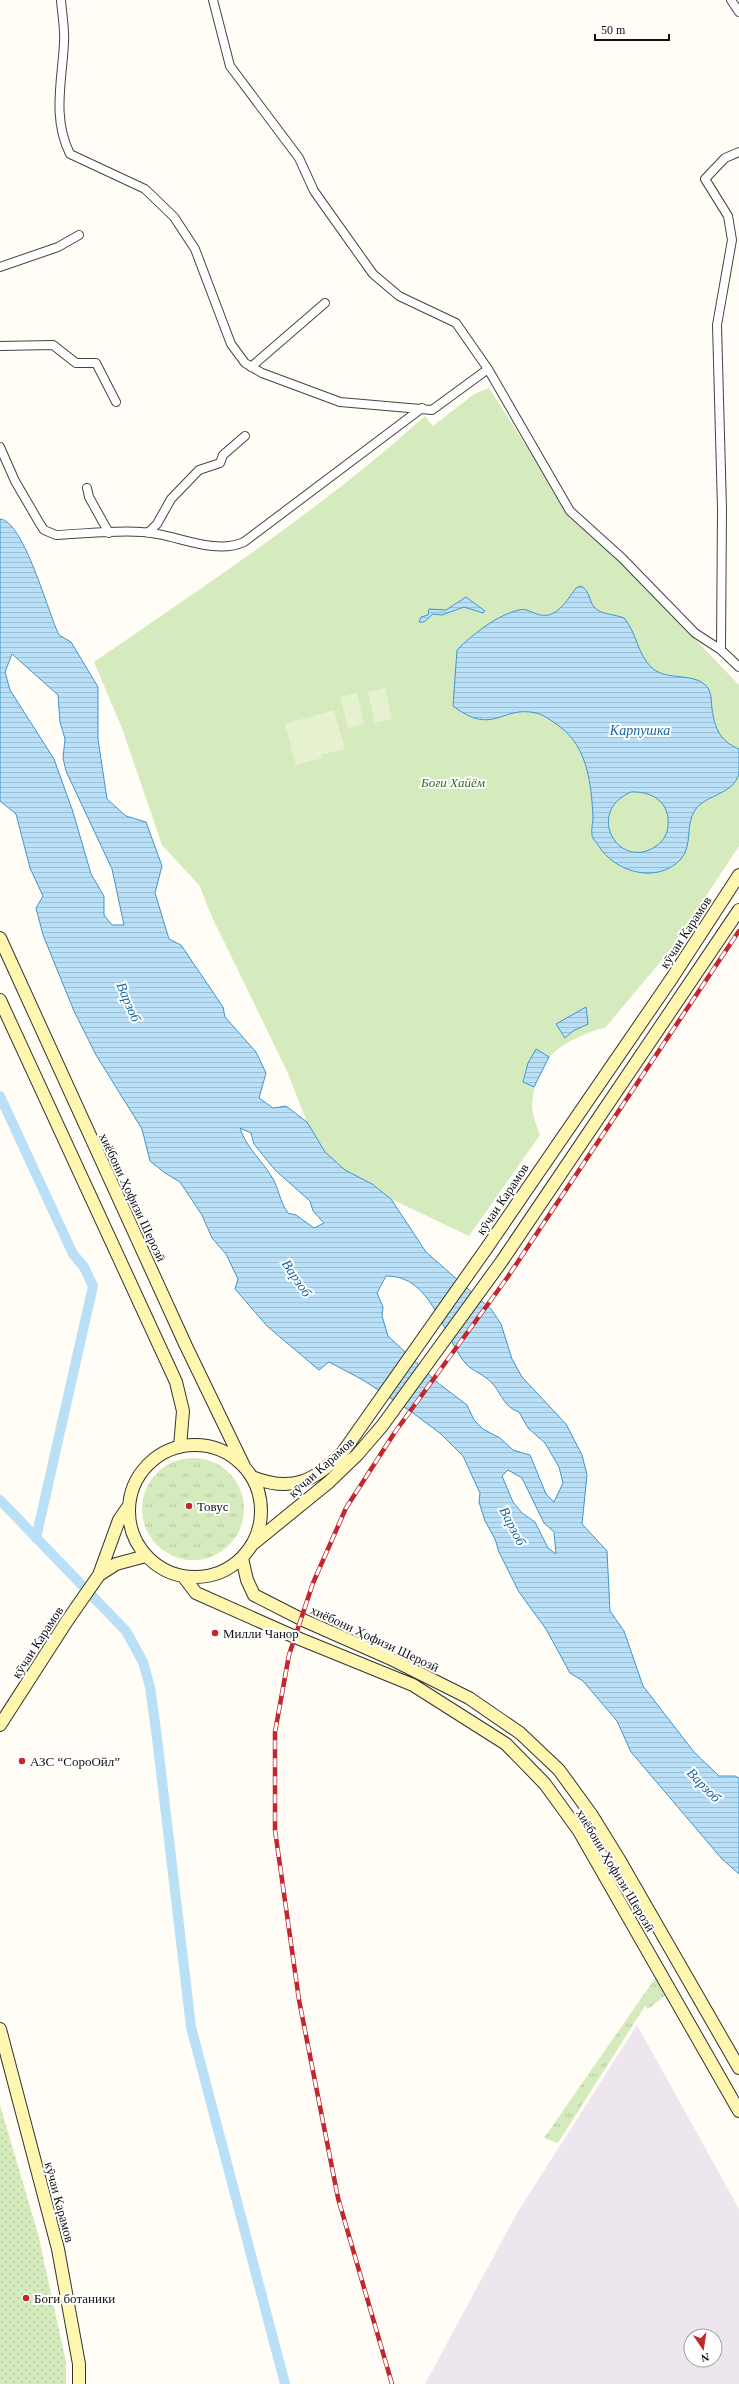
<svg xmlns="http://www.w3.org/2000/svg" width="739" height="2384" font-family="'Times New Roman',serif">
<defs>
<pattern id="grass-tufts" width="24" height="20" patternUnits="userSpaceOnUse"><rect width="24" height="20" fill="#d5ebbd"/><path d="M3 7l-1-3M5 7V3M7 7l1-3M15 17l-1-3M17 17v-4M19 17l1-3" fill="none" stroke="#b6c8a1"/></pattern>
<pattern id="garden-dots" width="8" height="8" patternUnits="userSpaceOnUse"><rect width="8" height="8" fill="#d5ebbd"/><path d="M2 2h.1M6 6h.1" fill="none" stroke="#b6c8a1" stroke-width="1.8" stroke-linecap="round"/></pattern>
<pattern id="water-rules" width="6" height="5" patternUnits="userSpaceOnUse"><rect width="6" height="5" fill="#b9e0f7"/><path d="M0 2.5h6" fill="none" stroke="#9ebfd3"/></pattern>
</defs>
<rect width="100%" height="100%" fill="#fffdf5"/>
<path fill="#eee6ef" fill-rule="evenodd" d="M637 2025 739 2209V2384H425L517 2213ZM691 2336H715V2360H691Z"/>
<path fill="url(#grass-tufts)" d="M142 1509a51 51 0 1 1 102 0a51 51 0 1 1-102 0Z
M656 1977 666 1995 648 2009 645 2006 558 2143 544 2138Z"/>
<path fill="#d5ebbd" d="M489 388 543 472 564 510 578 525 600 540 739 685V846L671 949 605 1028C596 1029 588 1033 579 1037 547 1051 535 1070 532 1105 532 1115 537 1126 540 1135L469 1236 391 1199 372 1184 345 1170 325 1152 307 1122 287 1071 212 917 199 885 162 845 122 728 94 662C207 584 323 508 425 416L433 426 474 394Z"/>
<path fill="url(#garden-dots)" d="M0 2105 38 2234 66 2362V2384H0Z"/>
<path fill="#e6f2cf" d="M385 688 392 719 375 723 368 692Z
M357 693 364 724 348 728 340 697Z
M334 710 345 749 321 755 322 758 296 765 285 724Z"/>
<path fill="url(#water-rules)" stroke="#3f96cf" fill-rule="evenodd" d="M0 519C24 521 48 613 59 635L71 642 98 687V739L107 799 126 816 146 822 162 866 155 893 169 939 181 945 223 1007 225 1017 256 1052 266 1073 259 1098 273 1108 286 1106 307 1122 325 1152 345 1170 372 1184 391 1199 426 1252 491 1309 501 1324 512 1359 522 1377 566 1424 582 1455 587 1475 582 1524 607 1551 610 1611 624 1631 643 1686 694 1752 719 1776H735L739 1778V1874L722 1859 631 1752 617 1721 583 1681 570 1673 546 1629 519 1592 499 1552 495 1539 485 1521 479 1502 480 1493 463 1456 441 1434 413 1413 363 1380 329 1362 319 1370 267 1326 235 1289 238 1279 226 1254 212 1238 202 1215 180 1182 165 1173 150 1161 142 1129 96 1055 74 1011 43 935 36 908 43 896 30 868 16 814 0 801ZM12 654 58 695 60 722 65 739 63 758 66 771 112 869 124 925H112L104 915V896L91 874 73 812 54 759 10 690 5 672ZM240 1128 251 1133 254 1144 275 1170 310 1201 313 1211 324 1223 314 1228 296 1215 288 1213C279 1200 279 1189 273 1179 263 1161 246 1148 240 1128ZM386 1276C432 1275 442 1335 466 1364 471 1370 485 1375 493 1384 502 1395 504 1407 519 1412L528 1428 545 1443 559 1467 563 1483 554 1502 546 1494 530 1455 513 1450 500 1438 483 1429 474 1420 467 1405 438 1383 388 1336 382 1316 383 1307 377 1293ZM508 1470 522 1478 544 1523 554 1532 556 1554 548 1548 535 1522 522 1513 513 1502 502 1476Z
M581 586C590 591 589 601 594 607 601 615 615 614 624 618 637 633 637 654 652 668 668 682 695 671 708 688 712 695 711 701 712 709 715 729 720 741 739 749 739 756 739 766 739 773 734 795 706 794 695 810 685 825 693 845 681 859 657 885 614 872 598 845 596 842 592 838 592 835 591 829 593 822 593 816 591 784 588 747 559 726 553 722 543 714 536 713 501 705 494 737 453 706L457 650C473 634 497 615 519 610 526 608 530 612 537 614 556 621 567 600 576 588ZM631 792C652 791 670 802 668 825 668 833 663 842 656 846 619 872 584 812 631 792Z
M466 597 485 611 483 613 464 607 442 615 433 614 424 622H419L421 617 428 615 429 609 446 610Z
M586 1007 588 1024 573 1031 565 1038 556 1024Z
M536 1049 549 1057 534 1087 523 1082 528 1063Z"/>
<g fill="none" stroke-linecap="round" stroke-linejoin="round">
<path stroke="#b9e0f7" stroke-width="10" d="M0 1096 73 1254 84 1267 93 1286 36 1538
M0 1500 126 1631 143 1662 150 1687 157 1738 191 2027 285 2384"/>
<defs>
<path id="street" d="M61 0C62 14 65 29 64 43 62 81 52 118 70 154L145 189 174 217 195 249 231 344 245 363 262 373 340 402 432 410 488 369
M213 0 230 66 299 158 314 191 373 274 399 296 456 323 488 369 570 511 622 558 695 633 721 650 739 667
M731 0 739 12
M0 267 58 247 79 235
M0 346 53 345 76 363H96L116 402
M251 367 325 303
M0 447 15 481 40 524 44 530 56 535C84 534 113 530 142 532 174 533 213 556 244 542L422 408
M87 488 89 497 109 533
M148 533 157 524 171 499 199 470 220 463 223 455 245 436
M721 650 722 509 717 325 732 240 728 216 705 179 725 158 739 152"/>
<path id="secondary" d="M0 938 186 1346 244 1466
M0 1000 176 1382 183 1411 180 1447
M129 1511a66 66 0 1 1 132 0a66 66 0 1 1-132 0Z
M252 1477C292 1493 315 1481 343 1452L486 1249 672 978 739 875
M254 1543 329 1482 357 1455 382 1426 502 1261 739 910
M242 1558 247 1580 254 1595 303 1620 389 1658 469 1698 520 1733 559 1770 591 1814 620 1861 739 2068
M99 1575 116 1564 146 1556
M183 1576 196 1593 295 1637 413 1685 506 1744 545 1784 579 1831 739 2111
M0 1725 67 1621 99 1575 119 1520 128 1507
M0 2029 58 2249 79 2364V2384"/>
</defs>
<use href="#street" stroke="#444" stroke-width="10"/>
<use href="#secondary" stroke="#333" stroke-width="14"/>
<use href="#street" stroke="#fff" stroke-width="8"/>
<use href="#secondary" stroke="#fff6b0" stroke-width="12"/>
<defs>
<path id="rail" d="M392 2384 338 2198 299 2000 275 1830V1732L289 1655 313 1583 346 1508 395 1432 507 1278 739 931"/>
</defs>
<use href="#rail" stroke="#c4262e" stroke-width="4.5"/>
<use href="#rail" stroke="#fff" stroke-width="3" stroke-dasharray="9" stroke-linecap="butt"/>
</g>
<g fill="#c4262e" stroke="#fff" stroke-width="1.5">
<circle cx="189" cy="1506" r="4"/>
<circle cx="215" cy="1633" r="4"/>
<circle cx="22" cy="1761" r="4"/>
<circle cx="26" cy="2298" r="4"/>
</g>
<g text-anchor="middle" stroke-width="4" stroke-linejoin="round" paint-order="stroke">
<g font-size="13" font-style="italic" fill="#2f6b1f" stroke="#fff">
<text x="453" y="787">Боғи Хайём</text>
</g>
<g font-size="13" fill="#111" stroke="#fff">
<text transform="translate(685 932) rotate(-57)" y="5">кӯчаи Карамов</text>
<text transform="translate(133 1197) rotate(65)" y="5">хиёбони Ҳофизи Шерозӣ</text>
<text transform="translate(502 1199) rotate(-56)" y="5">кӯчаи Карамов</text>
<text transform="translate(321 1467) rotate(-42)" y="5">кӯчаи Карамов</text>
<text transform="translate(375 1638) rotate(25)" y="5">хиёбони Ҳофизи Шерозӣ</text>
<text transform="translate(37 1642) rotate(-57)" y="5">кӯчаи Карамов</text>
<text transform="translate(616 1870) rotate(59)" y="5">хиёбони Ҳофизи Шерозӣ</text>
<text transform="translate(60 2202) rotate(75)" y="5">кӯчаи Карамов</text>
</g>
<g font-size="13" fill="#111" stroke="#fff" text-anchor="start">
<text x="197" y="1511">Товус</text>
<text x="223" y="1638">Милли Чанор</text>
<text x="30" y="1766">АЗС “СороОйл”</text>
<text x="34" y="2303">Боги ботаники</text>
</g>
<g font-size="14" font-style="italic" fill="#1768a6" stroke="#fff">
<text x="640" y="735">Карпушка</text>
<text transform="translate(129 1002) rotate(67)" y="5">Варзоб</text>
<text transform="translate(297 1278) rotate(56)" y="5">Варзоб</text>
<text transform="translate(513 1526) rotate(63)" y="5">Варзоб</text>
<text transform="translate(704 1785) rotate(46)" y="5">Варзоб</text>
</g>
</g>
<g transform="translate(703 2348) rotate(167)"><circle r="19" fill="#ffffff" stroke="#a0a0a0"/>
<path d="M0-3L7 15L0 10L-7 15Z" fill="#c4262e"/>
<text y="-6" font-size="11" font-weight="bold" text-anchor="middle" fill="#111111">N</text>
</g>
<path d="M595 34v6h74v-6" fill="none" stroke="#111111" stroke-width="2"/>
<text x="601" y="34" font-size="12" fill="#111111" stroke="#ffffff" stroke-width="3" paint-order="stroke">50 m</text>
</svg>
